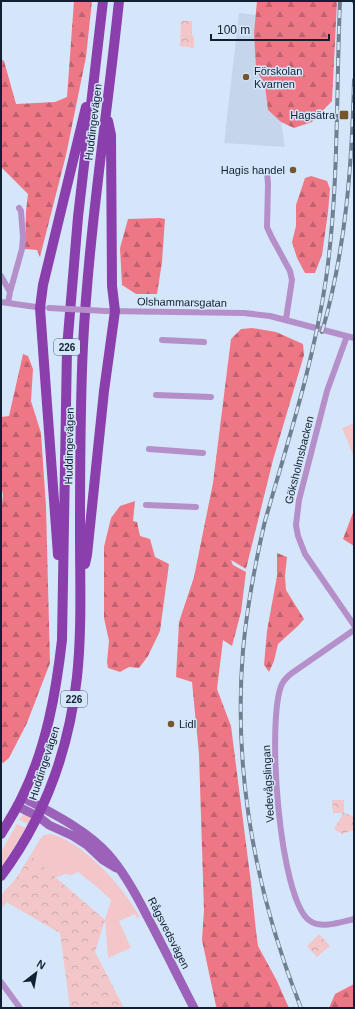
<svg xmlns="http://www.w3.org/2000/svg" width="355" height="1009" font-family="Arial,sans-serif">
<defs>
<pattern id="forest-firs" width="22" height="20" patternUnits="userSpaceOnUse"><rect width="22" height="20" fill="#ee7786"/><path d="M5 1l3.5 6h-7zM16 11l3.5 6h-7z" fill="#bf616e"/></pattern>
<pattern id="park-crowns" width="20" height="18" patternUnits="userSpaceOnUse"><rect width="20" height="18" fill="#f3c6c9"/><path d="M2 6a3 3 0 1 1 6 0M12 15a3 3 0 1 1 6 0" fill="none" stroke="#cfaaad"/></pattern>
</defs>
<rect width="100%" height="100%" fill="#d6e6fa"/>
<path fill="#c5d6ec" d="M239 13 256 15 254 33 256 69 265 85 269 110 281 122 285 147 224 143Z"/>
<path fill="#f3c6c9" d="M354 423V457L342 428Z
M24 813 32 815 28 824 19 820Z
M17 824 26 828 1 868V852Z
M51 834C85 843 123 887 140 917L137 918 135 914 119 921 131 948 108 958 105 920 111 900 98 888 78 872 72 875 66 874 16 889 3 907 1 906V896L15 880 41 838 44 835Z"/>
<path fill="url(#forest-firs)" d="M74 1H92L86 57 66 155 40 257 37 250 25 249 26 211 28 194 1 167V59L4 61 16 104 55 102 67 97Z
M257 1H337L332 101 312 122 294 128 281 122 268 110 265 85 256 69 254 33Z
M311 176 327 181 330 189 328 212 322 255 315 273H305L297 258 292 242 296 226V205L305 178Z
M160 218 165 219 162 262 157 294H136L122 285 120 248 128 219Z
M252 328 276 332 303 344 304 355 273 460 246 569 231 560 233 565 246 572 241 612 232 646 223 640 217 689 231 726 251 883 256 931 258 946 277 981 289 1008H217L216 1006 202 940 204 910 199 754 192 682 176 677 179 622 194 577 213 483 231 339 241 329Z
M23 354 28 356 33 369 31 401 41 433 46 507 50 663 27 723 9 758 3 763 1 762V513L3 495 1 485V417L9 416Z
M135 501 133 521 137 522 140 536 150 539 155 557 169 564 160 631 148 656 139 668 129 667 120 672 108 668 107 662 109 641 104 618V547L111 518 120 506Z
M354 510V546L343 539Z
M277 553 287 557 285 576 286 590 304 619 298 626 278 644 274 661 269 672 264 665 267 631 277 576Z
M354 984V1008H329L335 994Z"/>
<path fill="url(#park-crowns)" d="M181 21H192V35L194 37V48L180 46Z
M332 800H344V813L353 816 354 830 342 834 334 829 343 814 341 813H333Z
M31 856 105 920 95 952 124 1008H70L60 933 1 899V895L15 880Z
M319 934 330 946 317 957 307 946Z"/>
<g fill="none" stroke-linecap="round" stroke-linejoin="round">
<path stroke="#b58fc9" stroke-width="6" d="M267 172 268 184 267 227 271 236 290 271 292 280 286 319
M1 276 10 292 8 303
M10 292 22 249 23 237 21 211 19 208
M1 302 43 308
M106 311 244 313 270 316 354 338
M347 336 327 391 299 500 296 525 298 536 305 554 354 625
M162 340 204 342
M156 395 211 397
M149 449 203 453
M146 505 196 507
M354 630 292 673C288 676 284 680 282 684 266 718 279 901 310 921 322 929 341 922 354 919
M1 982 20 1008"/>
<path stroke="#9c62b9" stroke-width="9" d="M22 797C50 812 87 830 108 854 124 872 136 894 147 916 163 946 178 977 194 1008
M17 806 39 817 49 825 73 836 87 845 103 860 116 868"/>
<path stroke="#8a3fad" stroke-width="10" d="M58 555 40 308 43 285 86 107
M85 564 87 555 104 391 115 311 112 286 111 135 108 121
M1 834C8 822 16 810 22 797 46 749 56 693 62 640L67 348 78 217 103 1
M1 876C45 817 69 750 77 677 82 630 80 581 80 533 80 471 80 407 83 345 89 230 107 116 119 1"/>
<defs>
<path id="rail" d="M354 1V2
M322 332C346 249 352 165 354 80
M301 1008C256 894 233 772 243 650 247 606 255 564 265 521 288 441 314 361 326 279 339 187 336 93 340 1"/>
</defs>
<use href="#rail" stroke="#707f92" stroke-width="4"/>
<use href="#rail" stroke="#d6e6fa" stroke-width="2.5" stroke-dasharray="8" stroke-linecap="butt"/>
<path stroke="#b58fc9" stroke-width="6" d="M49 308 106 311"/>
</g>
<g fill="#76562c" stroke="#d6e6fa" stroke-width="1.5">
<circle cx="246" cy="77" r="4"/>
<rect x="339" y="110" width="10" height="10" rx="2"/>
<circle cx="293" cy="170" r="4"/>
<circle cx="171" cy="724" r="4"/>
</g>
<g text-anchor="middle" stroke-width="3" stroke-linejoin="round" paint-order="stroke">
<g fill="#d6e6fa" stroke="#4c5b6e" stroke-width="1">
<rect x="54" y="339" width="26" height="16" rx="3"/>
<rect x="61" y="691" width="26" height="16" rx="3"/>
</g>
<g font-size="10" font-weight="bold" fill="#112032">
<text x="67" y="351">226</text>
<text x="74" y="703">226</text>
</g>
<g font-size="11" fill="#112032" stroke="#d6e6fa" text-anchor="start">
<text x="254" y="75">Förskolan<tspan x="254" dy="13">Kvarnen</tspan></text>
<text x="335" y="119" text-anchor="end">Hagsätra</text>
<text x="285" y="174" text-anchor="end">Hagis handel</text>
<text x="179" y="728">Lidl</text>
</g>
<g font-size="11" fill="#112032" stroke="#d6e6fa">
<text transform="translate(93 122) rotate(-83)" y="4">Huddingevägen</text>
<text transform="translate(182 302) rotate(1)" y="4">Olshammarsgatan</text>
<text transform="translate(69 446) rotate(-89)" y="4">Huddingevägen</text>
<text transform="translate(299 460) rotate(-76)" y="4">Göksholmsbacken</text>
<text transform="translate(44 763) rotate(-72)" y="4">Huddingevägen</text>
<text transform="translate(268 784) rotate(-93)" y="4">Vedevågslingan</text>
<text transform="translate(169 933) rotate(63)" y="4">Rågsvedsvägen</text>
</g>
</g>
<rect width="355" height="1009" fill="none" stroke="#112032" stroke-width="4"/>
<g transform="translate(36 973) rotate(31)" stroke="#d6e6fa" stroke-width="3" paint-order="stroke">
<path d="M0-3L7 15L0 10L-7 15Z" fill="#112032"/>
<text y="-6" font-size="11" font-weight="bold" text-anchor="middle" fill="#112032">N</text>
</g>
<path d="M211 34v6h118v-6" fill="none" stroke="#112032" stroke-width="2"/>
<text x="217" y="34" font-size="12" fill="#112032" stroke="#d6e6fa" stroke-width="3" paint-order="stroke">100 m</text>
</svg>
